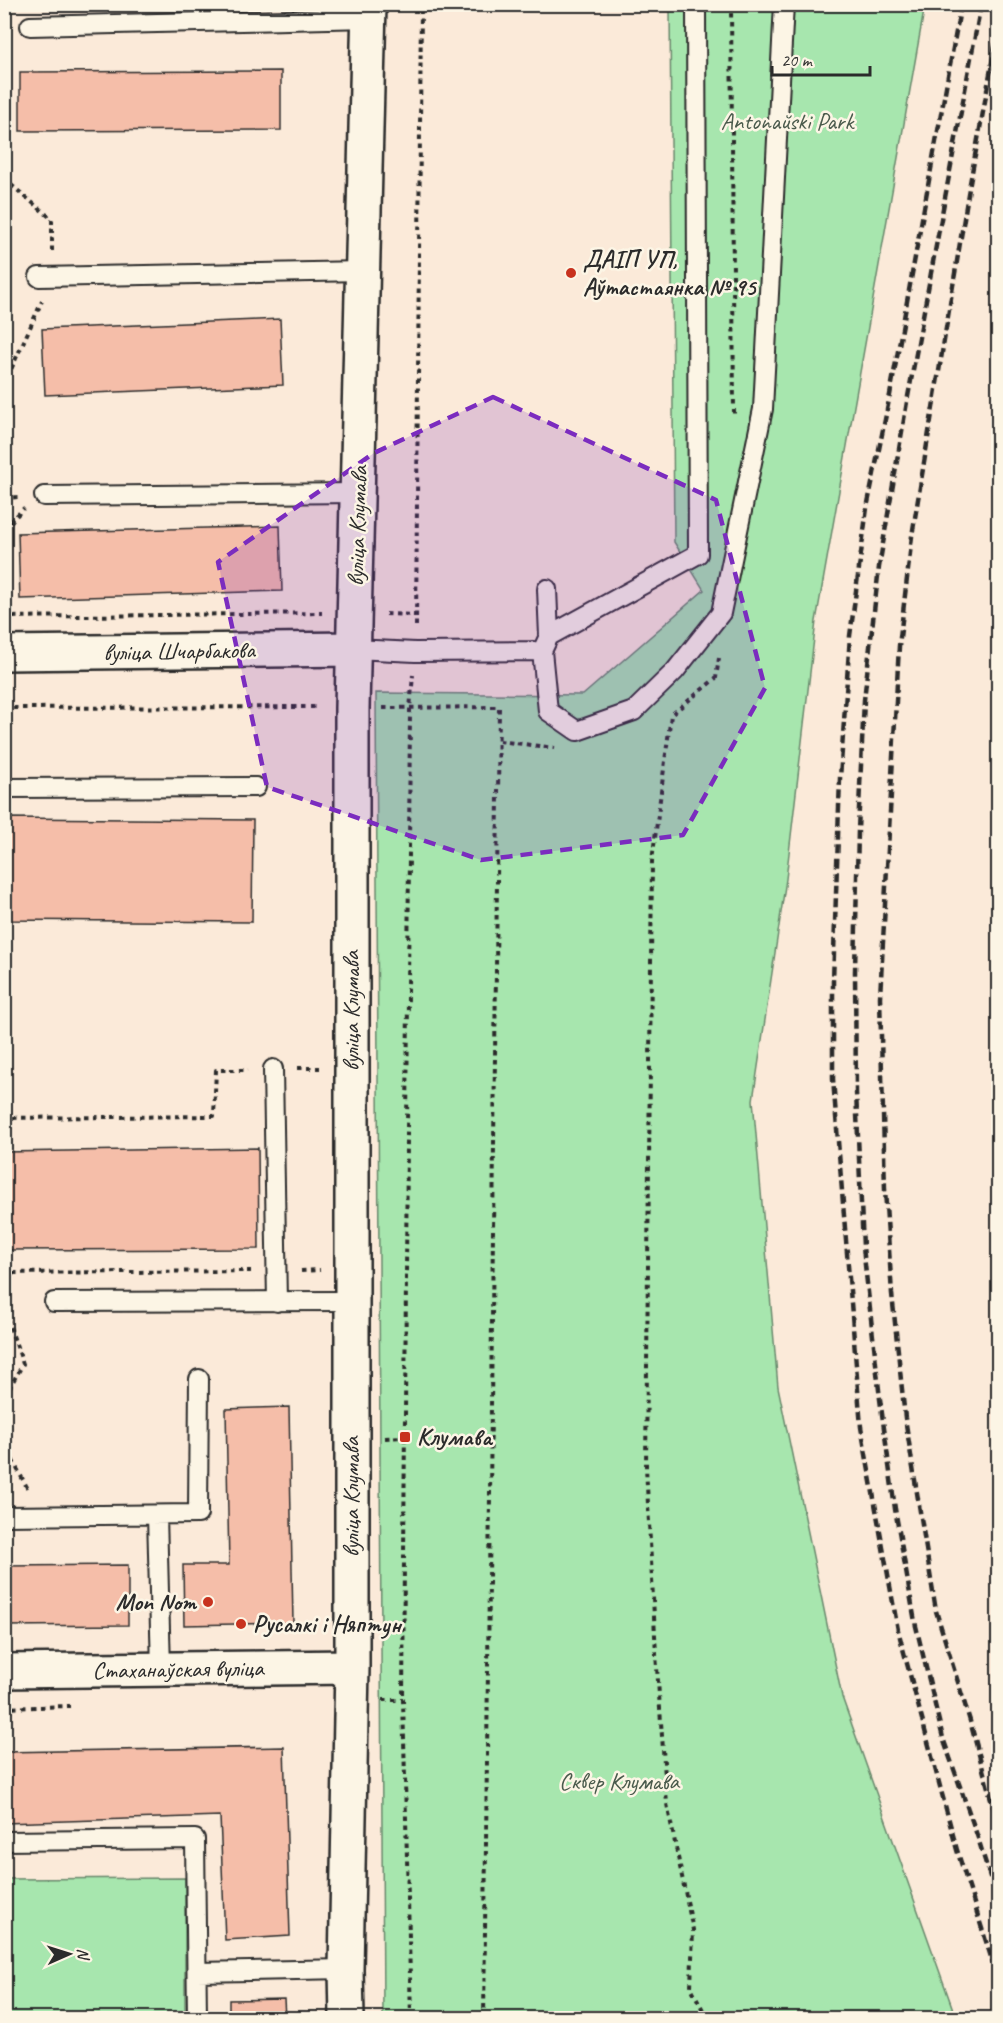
<svg xmlns="http://www.w3.org/2000/svg" width="1003" height="2023" font-family="Caveat,sans-serif">
<rect width="100%" height="100%" fill="#fbead9"/>
<filter id="ink" filterUnits="userSpaceOnUse"><feTurbulence type="fractalNoise" baseFrequency=".0167" numOctaves="2"/><feDisplacementMap in="SourceGraphic" scale="12" xChannelSelector="R" yChannelSelector="G"/><feConvolveMatrix kernelMatrix="1 2 1 2 8 2 1 2 1" color-interpolation-filters="sRGB"/></filter>
<g filter="url(#ink)">
<path fill="#a7e6ae" stroke="#69886c" stroke-width="1.5" d="M670 5H925L816 621 786 879 753 1100 778 1387 842 1697 956 2018H383L376 693 583 695 704 590 674 542Z
M185 1878V2018H5V1879Z"/>
<path fill="#f5bea9" stroke="#2b2b2b" stroke-width="1.5" d="M281 71V130L20 131V72Z
M280 319 283 385 45 395 42 329Z
M280 526 282 591 20 599 18 533Z
M4 818 253 820 252 922 4 920Z
M258 1148 259 1249 4 1250V1152Z
M289 1407 293 1623 184 1625 183 1565H229L226 1409Z
M128 1565V1625L4 1626V1566Z
M284 1747 290 1936 225 1940 220 1816 4 1823V1752Z
M284 1999 285 2018H229V2000Z"/>
<g fill="none" stroke-linecap="round" stroke-linejoin="round">
<defs>
<path id="lane" d="M30 26 369 18
M39 277 363 271
M44 496 358 493
M547 589 549 636 542 651 548 711 577 731 634 711 675 671 721 613 763 409 784 4
M549 636 698 554 696 4
M354 649 415 652 542 651
M4 788 256 787
M273 1069 277 1302
M54 1302 351 1301
M157 1515 161 1669
M4 1516 198 1514 199 1379
M4 1841 195 1839 197 2018
M197 1972 346 1969"/>
<path id="street" d="M4 653 354 649
M4 1671 352 1667
M347 2018 346 1969 352 1667V708L369 4"/>
</defs>
<use href="#lane" stroke="#2b2b2b" stroke-width="22"/>
<use href="#street" stroke="#2b2b2b" stroke-width="38"/>
<path stroke="#2b2b2b" stroke-width="4" stroke-dasharray="4.5 4.5" stroke-linecap="butt" d="M731 4 734 415
M4 179 52 219V253
M4 385 42 301
M4 498 19 497
M4 529 24 508
M386 614 416 615
M4 617 322 613
M416 626 421 4
M4 708 318 707
M383 708 499 707 484 2018
M499 741 555 748
M298 1068H320
M4 1118 214 1116 216 1070H248
M301 1271 320 1270
M4 1273 251 1271
M4 1310 23 1364 4 1397
M385 1438 405 1437
M4 1444 29 1491
M383 1700H403
M4 1708 70 1706
M411 2018 403 1700 410 709 413 675
M707 2018 691 1987 693 1930 667 1804 656 1654 646 1467 652 861 671 715 716 678 719 658"/>
<use href="#lane" stroke="#fcf5e5" stroke-width="18"/>
<use href="#street" stroke="#fcf5e5" stroke-width="33"/>
<path stroke="#2b2b2b" stroke-width="4.5" stroke-dasharray="9 4.5" stroke-linecap="butt" d="M961 4 890 395 867 508 850 636 840 778 833 981V1079L861 1427 898 1630 957 1850 998 1979
M981 4 907 402 879 567 864 700 858 830 855 972 856 1092 863 1247 880 1399 895 1509 915 1622 943 1738 978 1838 998 1903
M998 30 968 194 912 536 899 646 880 997 885 1190 892 1294 905 1418 936 1611 970 1721 998 1825"/>
</g>
</g>
<path fill="#7b2cbf" fill-opacity="0.2" stroke="#7b2cbf" stroke-width="4.5" stroke-dasharray="12 8" stroke-linejoin="round" d="M493 397 716 500 765 688 683 835 481 860 267 787 218 562 374 453Z"/>
<g fill="#c8321e" stroke="#fcf5e5" stroke-width="2">
<circle cx="571" cy="273" r="6"/>
<rect x="399" y="1431" width="12" height="12" rx="3"/>
<circle cx="208" cy="1602" r="6"/>
<circle cx="241" cy="1624" r="6"/>
</g>
<g text-anchor="middle" stroke-width="5" stroke-linejoin="round" paint-order="stroke">
<g font-size="24" fill="#4a5a4c" stroke="#fcf5e5">
<text x="787" y="129">Antonaŭski Park</text>
<text x="619" y="1789">Сквер Клумава</text>
</g>
<g font-size="24" font-weight="bold" fill="#2b2b2b" stroke="#fcf5e5" text-anchor="start">
<text x="583" y="267">ДАІП УП,<tspan x="583" dy="28">Аўтастаянка № 95</tspan></text>
<text x="417" y="1445">Клумава</text>
<text x="196" y="1610" text-anchor="end">Mon Nom</text>
<text x="253" y="1632">Русалкі і Няптун</text>
</g>
<g font-size="24" fill="#2b2b2b" stroke="#fcf5e5">
<text transform="translate(357 526) rotate(-88)" y="8">вуліца Клумава</text>
<text transform="translate(179 651) rotate(-1)" y="8">вуліца Шчарбакова</text>
<text transform="translate(351 1011) rotate(-90)" y="8">вуліца Клумава</text>
<text transform="translate(351 1497) rotate(-90)" y="8">вуліца Клумава</text>
<text transform="translate(178 1669) rotate(-1)" y="8">Стаханаўская вуліца</text>
</g>
</g>
<rect width="1003" height="2023" fill="none" stroke="#fcf5e5" stroke-width="24"/>
<rect x="12" y="12" width="979" height="1999" fill="none" stroke="#2b2b2b" stroke-width="2" filter="url(#ink)"/>
<g transform="translate(69 1954) rotate(87)" stroke="#fcf5e5" stroke-width="4.5" paint-order="stroke">
<path d="M0-4.5L10 22L0 15L-10 22Z" fill="#2b2b2b"/>
<text y="-9" font-size="16" font-weight="bold" text-anchor="middle" fill="#2b2b2b">N</text>
</g>
<path d="M772 66v9h98v-9" fill="none" stroke="#2b2b2b" stroke-width="3"/>
<text x="781" y="66" font-size="18" fill="#2b2b2b" stroke="#fcf5e5" stroke-width="4.5" paint-order="stroke">20 m</text>
</svg>
